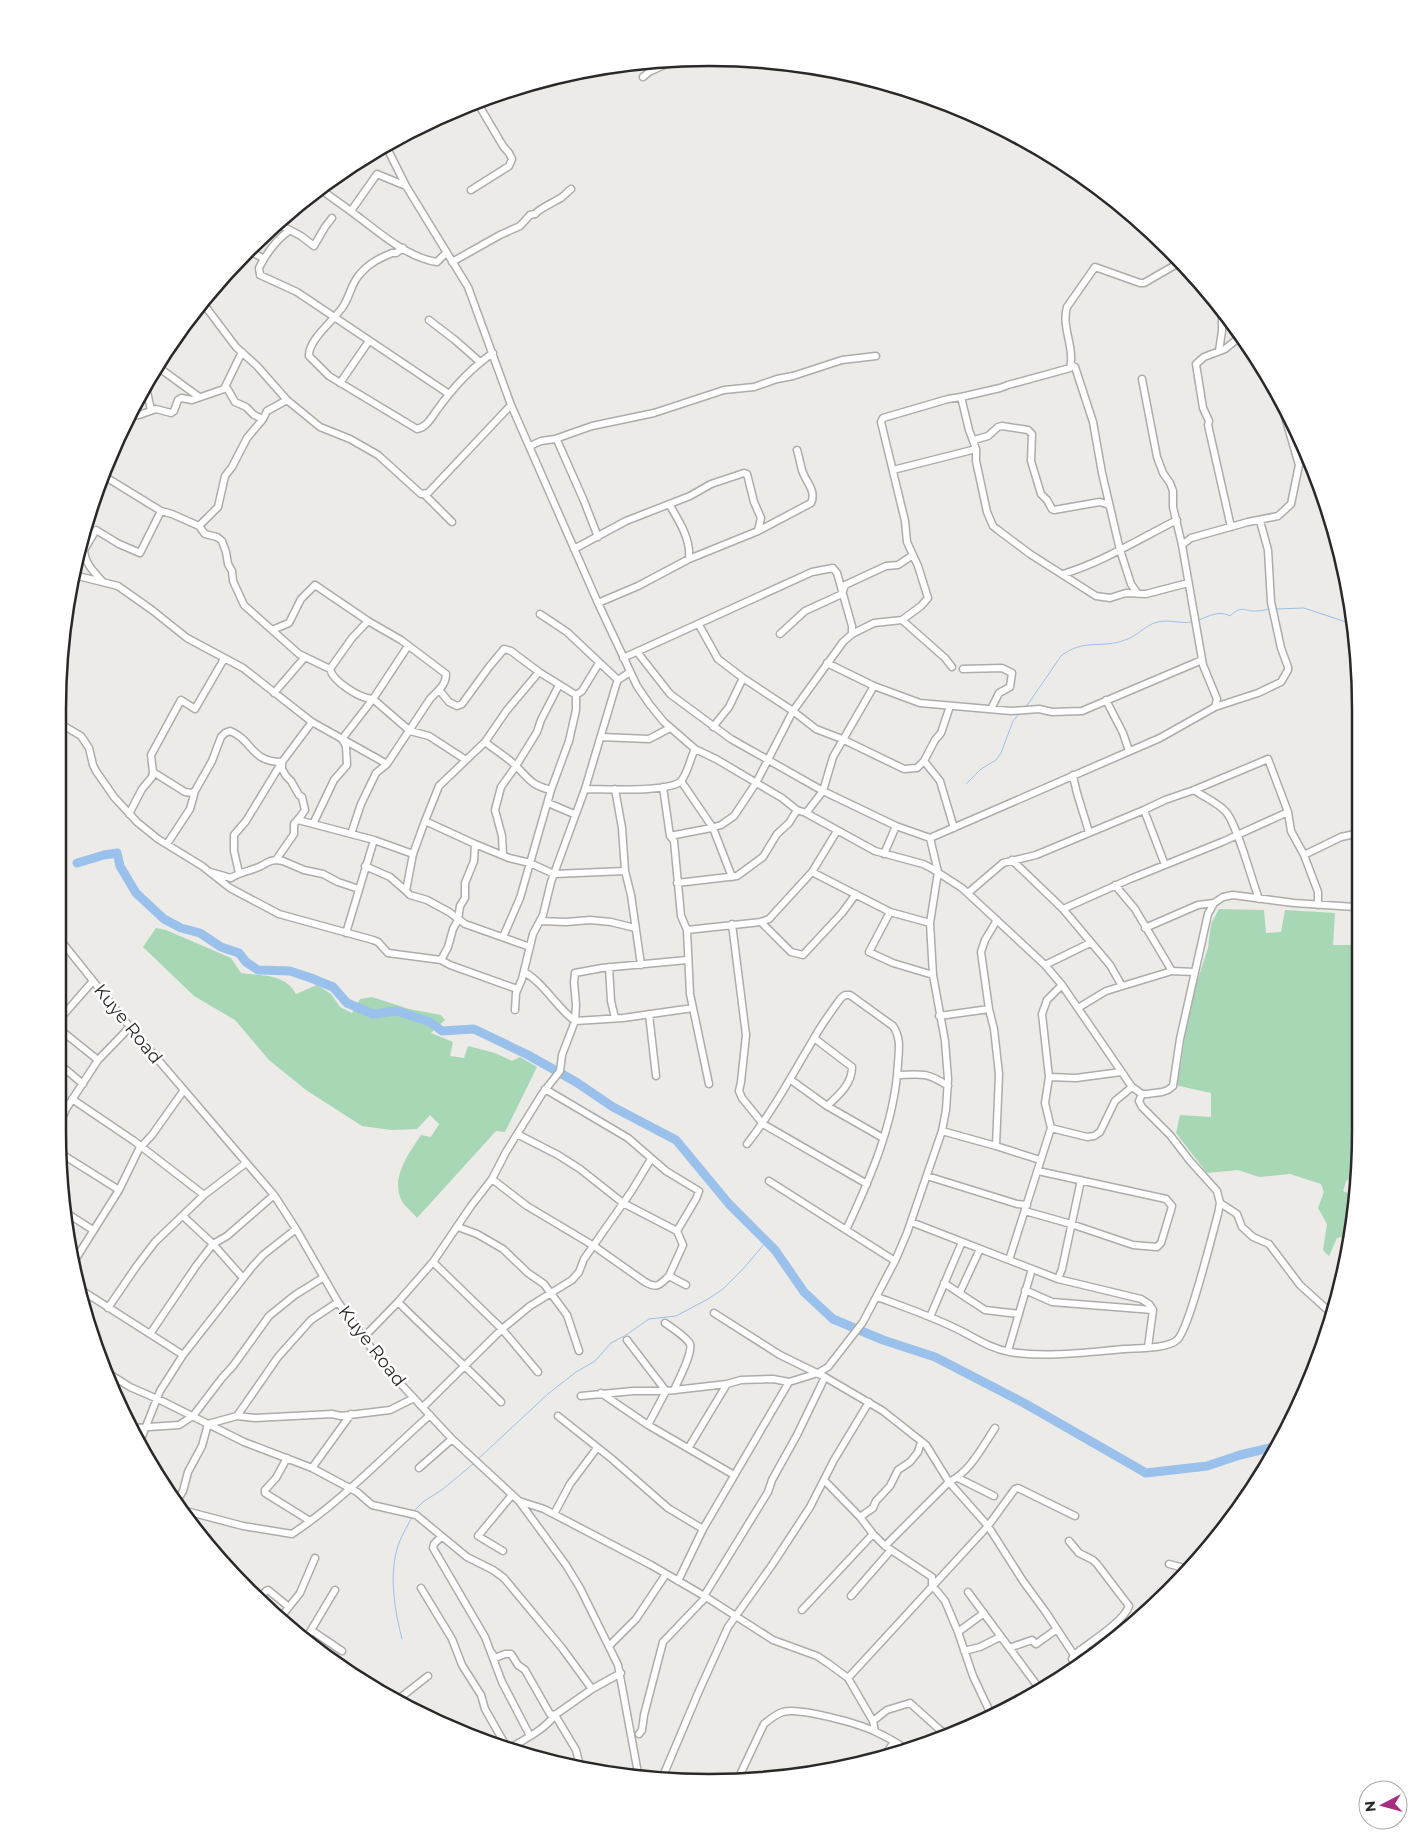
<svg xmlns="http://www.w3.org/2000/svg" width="1418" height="1840" font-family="Montserrat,sans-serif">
<rect width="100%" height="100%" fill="#edebe8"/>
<path fill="#a7d7b4" d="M1219 909 1264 910 1266 933 1281 932 1285 910 1335 913 1333 945H1355V1151L1352 1162 1355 1163V1183L1352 1185 1347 1179 1343 1191 1352 1195 1350 1208 1353 1209 1355 1216 1350 1236 1337 1238 1329 1256 1323 1250 1327 1224 1318 1208 1324 1192 1321 1184 1290 1174 1259 1177 1238 1170 1207 1173 1176 1133 1180 1115 1211 1117V1093L1175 1085 1181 1064 1187 1022 1197 982 1208 948 1211 924Z
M156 928 166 930 231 958 241 973C261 976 285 973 296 994L317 985 331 994 340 1007 352 1013 360 999 372 997 409 1009 441 1015 445 1020 431 1033 453 1042 450 1056 464 1058 468 1046 495 1053 512 1061 520 1057 537 1067 505 1132 496 1131 417 1218C413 1213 407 1208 403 1203 389 1179 408 1155 421 1135L431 1137 439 1124 430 1115 417 1129 391 1130 362 1126 306 1090 269 1060 235 1020 194 996 143 947Z"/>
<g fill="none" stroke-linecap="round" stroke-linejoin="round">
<path stroke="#9ac1ec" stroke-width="1" d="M1346 586 1349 613 1355 635
M1276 609 1304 608 1352 624
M1199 620C1209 616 1219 610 1230 616 1243 604 1243 612 1257 611 1261 611 1265 610 1269 609
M1026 707 1061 656C1084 638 1102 649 1125 640 1138 636 1146 624 1158 622 1170 619 1180 624 1192 622
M966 784 981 769 996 760 1001 753 1013 721 1019 714
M478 1459 549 1393 576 1372 595 1361 611 1343 626 1335 649 1319 676 1316 708 1299 723 1289 743 1269 766 1242
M414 1511 423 1502 443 1489 473 1464
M402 1639C395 1611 389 1578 397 1549 400 1538 407 1527 412 1517"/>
<path stroke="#9ac1ec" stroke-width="9" d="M77 863 104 855 117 853 120 866 136 893 164 919 181 928 200 933 221 947 239 953 246 962 258 970 290 971 311 978 333 987 347 1003 373 1014 397 1011 430 1022 442 1031 474 1029 528 1055 576 1082 613 1107 676 1140 729 1204 775 1250 804 1292 833 1319 883 1340 935 1357 1024 1403 1146 1473 1207 1466 1240 1455 1274 1447"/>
<defs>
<path id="minor" d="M643 77 649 72 673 61
M386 146 406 186 468 287 511 405 598 603 637 686 650 705 664 722 695 749 716 759 782 798 797 810 806 813 875 851 923 864 931 868 962 888 1045 965 1062 985 1132 1087 1142 1094H1147L1162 1092 1168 1090 1173 1086 1180 1039 1208 914 1214 903 1223 897 1233 895 1294 903 1355 907
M320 189C331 197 341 204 352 212 376 230 407 258 437 262L446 253
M471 190 509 166 512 159 509 153 503 146 477 102
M351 211 377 174 406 186
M280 222 282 226 301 236 314 246 325 227 332 218
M290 230C277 239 266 254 259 268L260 275 297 292 449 394
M403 248 396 253H392C380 258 369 263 360 274 352 282 350 295 344 305 336 319 308 339 309 356L329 376 417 429C427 427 431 418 437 410 452 389 471 368 493 353
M247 250 263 258
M452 262 500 235 520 226 530 215 535 214C540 208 555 202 562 197 565 195 567 192 571 189
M202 302 236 347 257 366 287 400 320 427 350 439 378 455 421 494 428 493 511 405
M429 320 455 340 480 362
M1219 351 1222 331V312
M162 360 163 359
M1071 365 1075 367 1093 422 1102 473 1120 550 1131 584 1138 594
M158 367 199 397
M340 383 369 341
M146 387 151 410
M224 389 242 352
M961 397 1000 388 1008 385 1070 368C1075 347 1061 327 1067 307L1095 267 1140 283H1144L1177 264H1182
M287 400 267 411 263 419 247 438 232 467 225 476 218 507 199 526 205 534 217 537 222 541 226 552 228 564 232 571 233 581 244 605 299 654 330 669 352 638 368 621
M128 416 139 415 156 409 171 413 174 411 178 400 181 398 192 400 227 388 235 402 246 407 254 415 263 419
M555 439 592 426 654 413 724 390 754 387 777 379 793 376 842 360 876 356
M974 440 988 436 998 427 1002 426 1028 430 1032 434 1031 461 1041 494 1047 500 1052 509 1054 510 1100 502 1109 505
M530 446 541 441 555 439 557 440 584 501 598 537
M893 470 976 449
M104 476 161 511 172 514 199 526
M424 494 452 522
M669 504C679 521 691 539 689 559
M1231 527 1208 425 1209 421 1203 408 1196 364 1204 357 1225 349 1241 336
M1182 545 1191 538 1248 522 1278 516 1291 504 1299 465 1285 417
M574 549 626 521 690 496 711 484 744 473 747 474 754 502 761 518 758 531
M1063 574C1103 562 1139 539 1177 520
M74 575 118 586 125 591 152 610 187 638 243 668 312 722 387 764
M103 582C94 572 85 564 84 550L96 530 119 544 140 553 161 511
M598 603 638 586 689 559 758 531 811 503C817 491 805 481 802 470 800 463 799 456 797 450
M540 614 567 632 618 680
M902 620 945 658 952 667
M699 625 718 659 743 678 793 711 816 729 842 739 904 769 917 768 924 761 935 740 941 733 950 706
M272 630 289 623 301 599 315 585 368 621 401 640 446 674C446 686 437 691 430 699L387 764 376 773 361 804 351 834
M780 634 805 611 842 594 845 585 886 566 898 565 913 555
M638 653 670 694 731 739 823 791 896 826 930 838 1160 738 1215 707 1217 699 1203 665 1182 545 1173 507V491L1170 483 1163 473 1157 457 1142 379
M623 658 812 572 833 568 837 573 852 626V634
M827 663 874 686 920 703 1011 711 1039 709 1052 712 1082 711 1202 660
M330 669C333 682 361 699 373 699L410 731 429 736 466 760
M963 669 1002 668 1012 673 1010 687 999 693 991 709
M440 691 449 702 457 706 462 704 489 667 504 649 511 651 539 672 576 695 582 691 599 663
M274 693 305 657
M1106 700 1123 733 1129 751
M1215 707 1258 693 1281 682 1288 670V667L1281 648 1271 602 1268 550 1260 521
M59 723 81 736 89 748 93 765 96 771 114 797 137 822 158 839 202 866 230 888 279 914 373 940 378 942 388 953 441 960 450 965 517 989
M713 727 729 707 743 678
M601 737 649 739 670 728
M485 742C495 750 507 757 516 766 530 780 531 785 551 790
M924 761 940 781 954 828
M153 772 185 792 192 793 195 791 212 761 221 737 225 733 230 731C253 740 250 762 282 762V769L286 776 291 781 299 795 302 797 305 810 298 820 374 840 413 854
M1073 775C1076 795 1084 813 1089 833
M681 781 713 828 732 877
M663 787 670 836 674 841 681 916 687 930 690 994 709 1084
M585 789C602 789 670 793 681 781 688 773 690 759 695 749
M615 789 622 828 625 871 631 895 641 965
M1194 790C1204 797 1218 803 1226 812 1237 824 1252 881 1259 899
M548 803 574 814
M1144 810 1165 865
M806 813 823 791 833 757 874 686
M129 814 142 789 152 777 153 772 151 755 181 700 195 709 224 659
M425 821 475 844 509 858 530 863 554 874 625 871
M313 824 334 780 347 765 346 746 342 739 373 699 408 646
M670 836 711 828 721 825 734 816 756 783 793 711 843 642 852 634 874 623 902 620 921 606 928 598 918 566 907 542 905 521 881 422 883 418 948 399 961 397 969 430 976 449V461L987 512 993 526 998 530 1030 554 1096 596 1110 598 1126 593 1146 594 1188 583
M167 844 190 809 195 791
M884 854 896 826
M503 855 502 836 495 810 501 787 516 766 537 732 541 720 559 685
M1304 855 1341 837 1355 834
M276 860 283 861 304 870 323 874 338 882 359 889
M1012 860 1063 909 1110 965 1122 986
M365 866 390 877 406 891
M210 872 231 878C240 872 251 871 261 866 269 862 267 861 276 860L294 834V824L300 817
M812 872 890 912 930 923
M239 873 234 851V835L246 821 282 762 312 722
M677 883 737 876 763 857 777 834 789 823 797 810
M1115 885 1135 909 1172 971 1194 972
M968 893 1003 863 1036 855 1144 810 1165 800 1194 790 1268 759 1288 812
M1063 909 1130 879 1222 842 1288 812 1291 831 1304 855 1318 892V905
M890 912 869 952 893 963 933 975
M540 921 566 922 590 920 611 922 635 928
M761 922 791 952 803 955 842 913 856 894
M732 924 746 1035 741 1082 739 1091 742 1098 763 1124 867 1184
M1145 928 1198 905 1214 903
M687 930 761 922 769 919 812 872 837 831
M346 933 374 840
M58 937 130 1027 274 1195 296 1229 338 1302 384 1366 452 1439 519 1501 566 1565 580 1588 618 1665 638 1773
M503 937 520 898 551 790 569 741 576 710V695
M530 947 465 924 449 912 427 900 410 895 406 891 413 854 425 821 439 786 485 742 507 710 539 672
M441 960 448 947 453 929 458 920 460 906 465 898V883L474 861 475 844
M1045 965 1090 943
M609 967 611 1001 615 1018
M524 972C544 983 557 1008 575 1021L623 1018 693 1008
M1078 1008 1106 991 1172 971
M515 1010 516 993 522 979 533 934 543 915 551 882 585 789 616 685 618 680 630 672
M649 1014 656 1076
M939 1016 989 1009
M58 1021 93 981
M58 1028 98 1060
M814 1038 852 1067C852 1084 839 1095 827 1106
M58 1063 83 1084
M898 1075C922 1074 927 1072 948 1086
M1049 1077 1076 1078 1121 1072
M791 1080 827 1106 883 1138
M545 1089 628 1138 666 1171 699 1191 696 1199 677 1231
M72 1099 134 1141 204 1195
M1051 1128 1087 1137 1094 1136 1100 1132 1115 1101 1132 1087
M58 1129 66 1109 98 1060 130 1027
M942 1131 996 1146 1040 1160
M517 1134 558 1155 580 1169 623 1203 677 1231 683 1245 669 1276
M747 1144C773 1111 792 1075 813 1040 821 1025 831 1012 841 998L845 995H850L893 1026C901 1038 899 1049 898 1063 895 1121 871 1177 846 1230
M996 1146 999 1074 994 1029 989 1009 981 952 985 940 997 920
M60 1153 119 1190
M927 1176 1017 1204 1027 1205
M492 1179 527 1206 594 1246 645 1282C658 1289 659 1285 669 1276L686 1285
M769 1181 895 1261
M1220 1203 1237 1214 1242 1227 1253 1237 1269 1244 1300 1285 1332 1314
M1025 1211 1071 1224 1133 1245 1157 1247 1161 1243 1171 1210 1172 1206 1166 1199 1038 1171
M68 1214 93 1230
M183 1216 213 1244 243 1278
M911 1222 1058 1279 1141 1299 1149 1304 1153 1310 1148 1347
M458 1227 477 1234 503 1249 528 1273 544 1284 567 1315 579 1351
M75 1260 119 1190 139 1149 152 1135 184 1090
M1009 1260 1051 1128 1045 1103 1049 1077 1042 1014 1047 1000 1062 985
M433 1262 502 1329 538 1372
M1058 1279 1062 1269 1081 1180
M944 1283 985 1310 1019 1314
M78 1288 183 1355
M1025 1290 1052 1302 1153 1310
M960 1292 980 1249
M877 1297C907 1308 937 1318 965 1333 980 1341 993 1349 1010 1352 1047 1358 1088 1352 1125 1349 1137 1348 1167 1349 1177 1340 1189 1330 1212 1235 1218 1214L1220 1203 1217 1191 1190 1161 1170 1135 1142 1107 1139 1101 1142 1094
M398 1302C432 1336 467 1367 501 1402
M108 1308 136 1267 155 1242 204 1195 246 1163
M714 1313 780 1355 825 1377 883 1411 926 1445 949 1482 988 1526 1023 1581 1045 1611 1074 1655
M930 1317 962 1242
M665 1323C671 1327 688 1339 690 1344 693 1353 678 1381 674 1390
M150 1334 196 1266 213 1244 227 1236 274 1195
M363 1338 398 1302 433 1262 471 1206 492 1179 506 1152 542 1094 560 1071 562 1055 575 1021 576 1005 574 982 575 973 602 968 687 960
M627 1340 666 1391 648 1425
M1008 1351 1032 1269
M111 1375 130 1387 162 1401 244 1442 312 1468 357 1492 372 1505 416 1515 467 1557 493 1570 504 1578 562 1648 592 1689
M601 1393 648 1425 734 1475
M581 1396 633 1391H666L727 1384 741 1380 773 1379 789 1382
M423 1407 502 1329 530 1306 572 1280 579 1272 584 1259 631 1192 651 1159
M237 1416 278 1357 311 1320 338 1302
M558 1416 612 1459 668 1508 703 1529
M133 1428 179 1425 193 1416 222 1378 233 1366 269 1316 295 1295 324 1277
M139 1444 160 1391 183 1355 252 1267 263 1255 296 1229
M689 1447 727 1384
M287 1458 276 1478 265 1490V1493L310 1521
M312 1468 351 1414
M419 1468 452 1439
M958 1478 994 1496
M824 1480 860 1517 873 1534 885 1546 932 1577V1585L945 1601 958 1632 973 1676 989 1710 988 1719
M178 1499 183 1491 188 1472 202 1446 208 1424 237 1416 255 1418 332 1414 341 1416 390 1410 414 1398
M519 1501 544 1509 651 1565 706 1597 773 1640 817 1656 829 1664 848 1678 873 1721 875 1731
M186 1511 243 1526 292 1534C343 1500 385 1455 430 1415
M554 1514 570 1484 597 1448
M860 1517 873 1508 876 1501 890 1486 898 1470 910 1462 918 1452 921 1442
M441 1537 434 1544 433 1548 485 1637 502 1682 530 1736
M1069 1541 1079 1553 1093 1560 1097 1564 1129 1606C1124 1622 1087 1644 1074 1655L1072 1659 1076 1668
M885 1546 949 1482C970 1472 982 1447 995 1428
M503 1551 478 1536 512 1495
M1169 1564 1188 1569
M678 1581 703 1529 789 1382 818 1373 828 1367 863 1322 895 1261 907 1233 942 1131 946 1110 948 1079 945 1041 933 975 930 923 938 872 930 838
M421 1588 452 1639 462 1665 481 1695 485 1709 506 1746
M968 1592 1039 1688 1017 1699
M704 1596 768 1492 772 1480 797 1435 825 1377
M851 1596 891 1550
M258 1599 266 1591 268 1590 289 1607
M802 1610 873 1534
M281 1617 300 1593 315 1558
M311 1630 342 1651
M958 1632 984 1613
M307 1637 335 1590
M609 1646 636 1619 666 1574
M1009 1648 1032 1640 1036 1644 1057 1629
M1080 1650 1093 1654
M964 1651 980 1647 1000 1637
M492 1653 495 1658 505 1654H511L518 1665 525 1670 550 1714 555 1715 576 1750 580 1766
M848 1678 988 1526 1015 1489 1018 1488 1075 1516
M396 1701 428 1676
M873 1721 887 1710 910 1703 940 1730 947 1734
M639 1734 642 1730 644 1715 663 1642 706 1597
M510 1748C525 1739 544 1730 555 1715L592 1689 621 1673
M883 1758 894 1742
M663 1776 699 1691 728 1627 772 1565 810 1507 834 1460 869 1402
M738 1779 764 1724C770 1719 776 1714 783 1712 800 1707 860 1724 876 1732 887 1737 897 1743 906 1749"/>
</defs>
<use href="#minor" stroke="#aeacaa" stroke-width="9"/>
<use href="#minor" stroke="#fff" stroke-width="6"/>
</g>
<g text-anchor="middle" stroke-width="5" stroke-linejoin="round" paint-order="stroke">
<g font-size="18" fill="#2a2928" stroke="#fff">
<text transform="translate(128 1024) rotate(51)" y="6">Kuye Road</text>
<text transform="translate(372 1346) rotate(52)" y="6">Kuye Road</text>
</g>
</g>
<path d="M0 0H1418V1840H0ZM709 66H709A643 643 0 0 1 1352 709V1131A643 643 0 0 1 709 1774H709A643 643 0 0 1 66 1131V709A643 643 0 0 1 709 66Z" fill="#fff" fill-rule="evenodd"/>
<path fill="none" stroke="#2a2928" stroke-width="2.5" d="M709 66H709A643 643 0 0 1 1352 709V1131A643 643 0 0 1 709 1774H709A643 643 0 0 1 66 1131V709A643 643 0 0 1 709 66Z"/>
<g transform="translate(1383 1805) rotate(264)"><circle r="24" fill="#ffffff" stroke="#aaa9a9"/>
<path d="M0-4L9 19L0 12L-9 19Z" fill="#a92d7f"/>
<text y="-8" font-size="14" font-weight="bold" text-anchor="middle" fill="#2a2928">N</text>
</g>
</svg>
